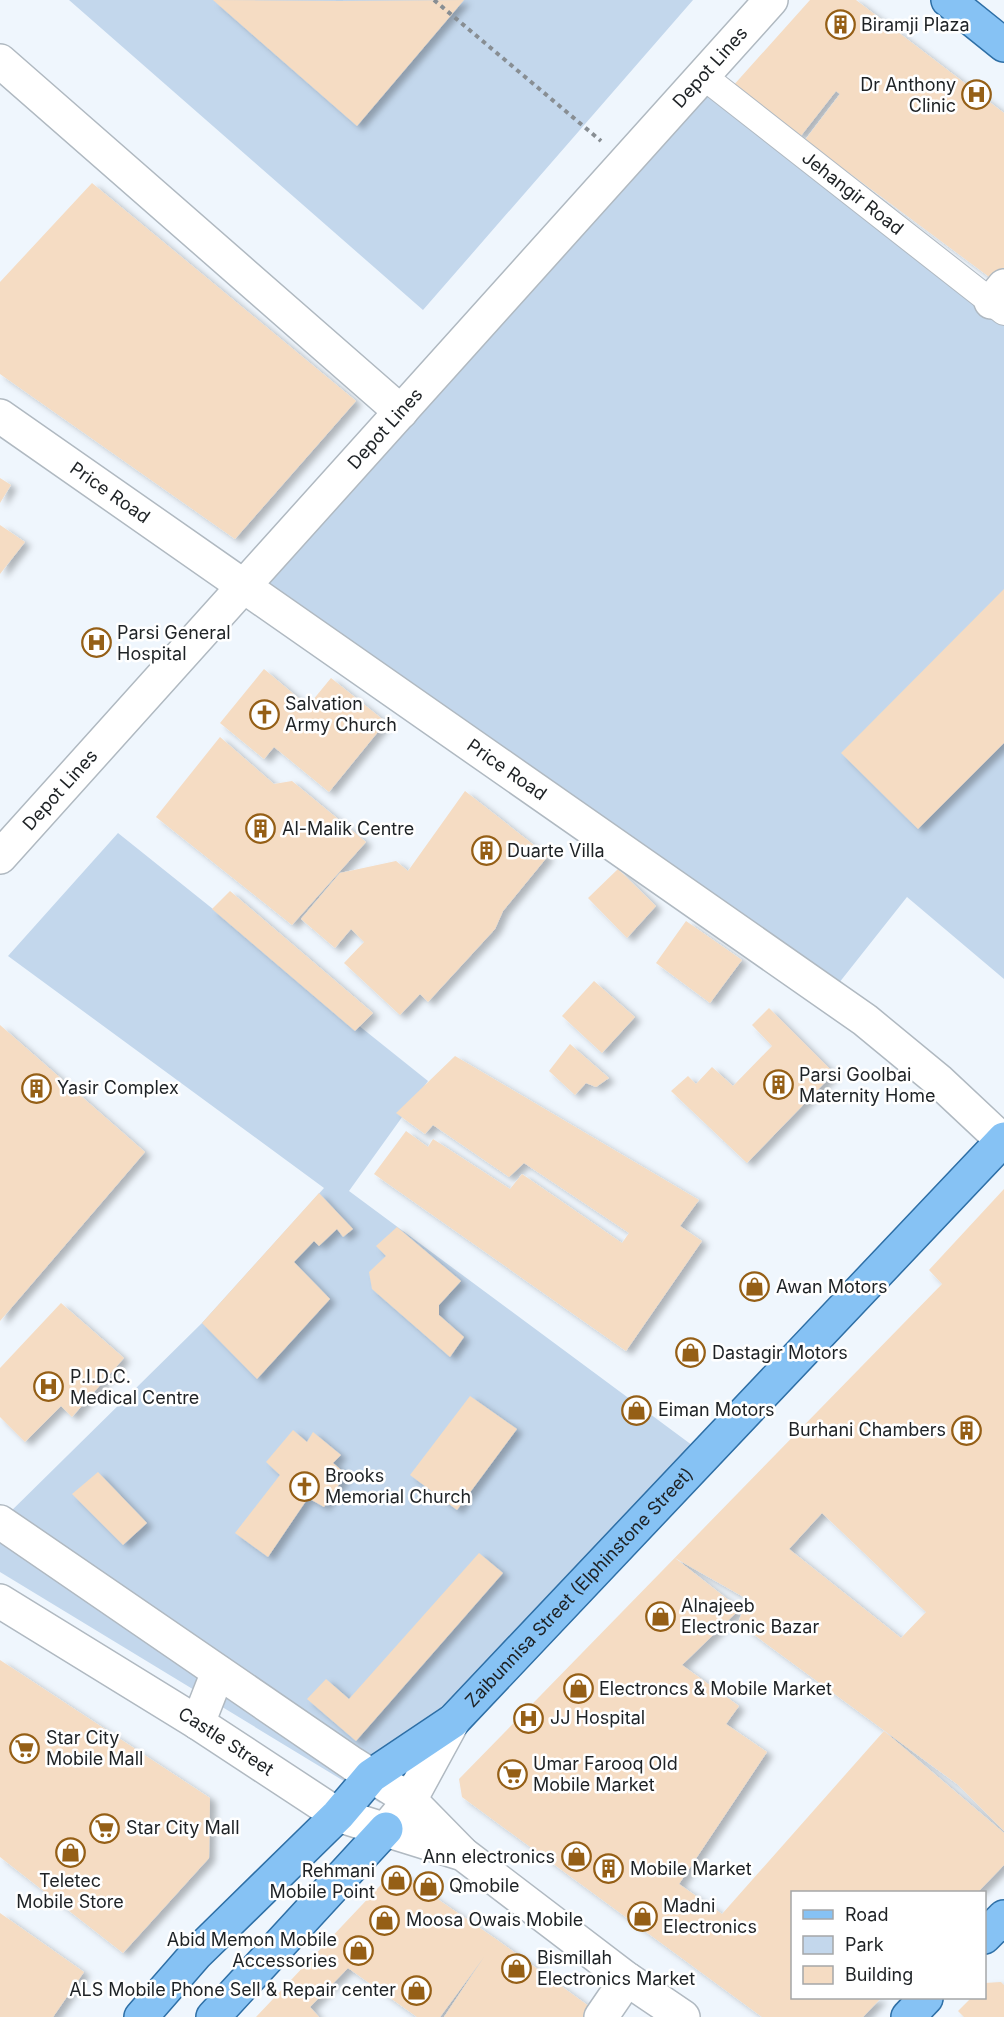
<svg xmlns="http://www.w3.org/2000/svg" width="1004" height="2017" font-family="Inter,sans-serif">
<defs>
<filter id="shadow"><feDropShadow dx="6" dy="4" stdDeviation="3" flood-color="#0004"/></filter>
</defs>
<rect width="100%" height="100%" fill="#eff6fd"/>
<path fill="#c3d7ec" d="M69 0H693L423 310Z
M703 76 1004 312V979L907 897 831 993 245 586Z
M118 833 428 1081 349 1191 704 1454 380 1803 0 1572V1522L202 1323 324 1188 8 956Z"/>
<path fill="#f5dcc3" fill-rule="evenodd" filter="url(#shadow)" d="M213 0 340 1 464 0 357 126Z
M810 0H856L1004 113V270L996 282 805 140 840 94 836 91 800 137 732 87Z
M92 183 356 401 235 539 0 374V282Z
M0 478 11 485 0 503Z
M0 525 25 542 0 574Z
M1004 589V743L918 829 841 753Z
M264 669 308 706 331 678 386 722 329 792 274 747 264 759 220 723Z
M220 737 274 784 292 781 366 842 292 925 156 817Z
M465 791 548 856 503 911 495 929 428 1002 420 994 400 1015 344 963 364 942 351 929 335 948 301 919 340 873 396 861 408 871Z
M618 869 656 906 627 938 588 898Z
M230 891 373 1013 355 1031 212 909Z
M686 921 742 960 710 1003 656 963Z
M594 981 635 1017 602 1053 562 1016Z
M769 1008 834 1073 747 1163 671 1091 688 1076 696 1084 712 1067 733 1086 772 1046 752 1025Z
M0 1025 145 1152 0 1321Z
M570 1044 609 1078 596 1087 586 1083 575 1095 549 1071Z
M455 1056 699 1200 680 1226 702 1241 626 1351 374 1174 406 1131 428 1147 433 1139 510 1189 522 1174 622 1243 629 1233 524 1163 509 1177 433 1125 425 1134 396 1113Z
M1004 1189V1831L957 1784 738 1623 747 1599 675 1558 740 1609 682 1665 739 1706 726 1724 767 1752 679 1884 722 1914 884 1731 1004 1833V1865L978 1892H792V1998H881L863 2017H762L462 1797 459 1779 942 1284 929 1270ZM822 1513 926 1612 901 1638 789 1549Z
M319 1193 353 1229 343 1237 337 1229 319 1246 314 1241 294 1262 330 1299 257 1379 202 1323Z
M397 1227 461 1281 439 1305V1315L464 1337 450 1357 372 1289 369 1272 386 1256 376 1246Z
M61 1303 124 1358 72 1417 61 1406 25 1442 0 1417V1368Z
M470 1396 517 1429 457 1510 410 1475Z
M293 1430 307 1442 313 1432 341 1455 333 1463 346 1474 324 1507 308 1498 268 1557 235 1533 280 1475 266 1462Z
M98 1472 147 1523 123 1545 72 1494Z
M479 1553 503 1573 356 1741 307 1699 326 1679 349 1699Z
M0 1660 210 1798 209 1858 123 1953 0 1857Z
M395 1870 496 1939 604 2017H444L484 1957 440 2017H417L348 1968 310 2007 319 2017H256Z
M0 1913 84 1972 53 2017H0Z
M1001 1982 1004 1985V2017H964L958 2011 971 1998H984V1983Z"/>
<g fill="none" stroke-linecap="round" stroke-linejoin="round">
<defs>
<g id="pedestrian">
<path id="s1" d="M703 76 1004 312"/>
</g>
<g id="minor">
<path d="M0 61 401 412"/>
<path d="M991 302 1004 286"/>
<path id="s2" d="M0 416 865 1020 939 1081 1002 1140"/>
<path d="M601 2017 627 1979"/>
</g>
<g id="tertiary">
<path id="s3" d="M0 857 771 0"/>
<path d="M0 1522 353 1764 410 1800 461 1852"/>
<path id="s4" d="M0 1601 198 1723 338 1815 463 1854 627 1979 683 2017"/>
<path d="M198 1723 218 1672"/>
</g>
<path id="secondary" d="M386 1829 410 1800 453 1721"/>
<g id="primary">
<path d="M948 0 1004 45"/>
<path d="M984 1937 1004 1917"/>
<path id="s5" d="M141 2017 196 1954 338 1815 371 1776 453 1721 1004 1139"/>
<path d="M213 2017 386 1829"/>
<path d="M908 2017 926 1998"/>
</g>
</defs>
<use href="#pedestrian" stroke="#b0b9c1" stroke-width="28"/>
<use href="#minor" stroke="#b0b9c1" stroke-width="36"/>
<use href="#tertiary" stroke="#b0b9c1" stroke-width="36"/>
<use href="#secondary" stroke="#b0b9c1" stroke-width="36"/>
<use href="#primary" stroke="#2e6fa6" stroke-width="36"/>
<path stroke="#888e93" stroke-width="4" stroke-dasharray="4.5 4.5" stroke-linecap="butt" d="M434 0 601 141"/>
<use href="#pedestrian" stroke="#fff" stroke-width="26"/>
<use href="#minor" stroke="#fff" stroke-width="33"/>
<use href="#tertiary" stroke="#fff" stroke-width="33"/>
<use href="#secondary" stroke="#fff" stroke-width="33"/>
<use href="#primary" stroke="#86c2f4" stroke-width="33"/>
</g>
<defs>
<symbol id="building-ring" viewBox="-11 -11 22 22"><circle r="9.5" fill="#fff" stroke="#955f16" stroke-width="1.5"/><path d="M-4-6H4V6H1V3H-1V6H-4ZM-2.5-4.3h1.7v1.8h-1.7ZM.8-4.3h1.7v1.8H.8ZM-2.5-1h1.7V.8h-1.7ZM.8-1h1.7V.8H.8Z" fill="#955f16"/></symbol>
<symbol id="hospital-ring" viewBox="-11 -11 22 22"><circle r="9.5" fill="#fff" stroke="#955f16" stroke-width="1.5"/><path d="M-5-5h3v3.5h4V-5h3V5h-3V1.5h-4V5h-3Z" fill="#955f16"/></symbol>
<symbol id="church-ring" viewBox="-11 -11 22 22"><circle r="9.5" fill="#fff" stroke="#955f16" stroke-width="1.5"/><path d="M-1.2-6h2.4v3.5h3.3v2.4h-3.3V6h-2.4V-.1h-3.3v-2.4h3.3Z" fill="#955f16"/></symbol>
<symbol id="shop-ring" viewBox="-11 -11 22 22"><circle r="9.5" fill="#fff" stroke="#955f16" stroke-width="1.5"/><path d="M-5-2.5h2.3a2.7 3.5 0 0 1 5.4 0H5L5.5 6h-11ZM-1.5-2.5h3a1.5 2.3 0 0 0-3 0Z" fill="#955f16"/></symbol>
<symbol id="supermarket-ring" viewBox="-11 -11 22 22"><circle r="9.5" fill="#fff" stroke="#955f16" stroke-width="1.5"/><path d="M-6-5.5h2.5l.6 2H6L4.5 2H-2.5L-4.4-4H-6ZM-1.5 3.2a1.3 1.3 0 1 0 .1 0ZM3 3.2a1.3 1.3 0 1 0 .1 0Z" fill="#955f16"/></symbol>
</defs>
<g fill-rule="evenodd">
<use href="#building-ring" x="824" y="8" width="33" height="33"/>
<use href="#hospital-ring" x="960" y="78" width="33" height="33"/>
<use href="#hospital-ring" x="80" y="626" width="33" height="33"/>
<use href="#church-ring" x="248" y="698" width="33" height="33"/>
<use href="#building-ring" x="244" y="812" width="33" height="33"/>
<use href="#building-ring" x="470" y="834" width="33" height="33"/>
<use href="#building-ring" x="762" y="1068" width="33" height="33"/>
<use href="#building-ring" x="20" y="1072" width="33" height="33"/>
<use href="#shop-ring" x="738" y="1270" width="33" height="33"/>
<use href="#shop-ring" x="674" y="1336" width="33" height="33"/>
<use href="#hospital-ring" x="32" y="1370" width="33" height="33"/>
<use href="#shop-ring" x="620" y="1394" width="33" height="33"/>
<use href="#building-ring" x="950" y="1414" width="33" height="33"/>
<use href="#church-ring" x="288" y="1470" width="33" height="33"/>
<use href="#shop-ring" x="644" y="1600" width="33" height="33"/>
<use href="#shop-ring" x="562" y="1672" width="33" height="33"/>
<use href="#hospital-ring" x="512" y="1702" width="33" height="33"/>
<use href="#supermarket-ring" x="8" y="1732" width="33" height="33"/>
<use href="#supermarket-ring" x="496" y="1758" width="33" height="33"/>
<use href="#supermarket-ring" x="88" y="1812" width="33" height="33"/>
<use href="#shop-ring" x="54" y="1836" width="33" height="33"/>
<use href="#shop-ring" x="560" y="1840" width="33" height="33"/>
<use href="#building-ring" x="592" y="1852" width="33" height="33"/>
<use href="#shop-ring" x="380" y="1864" width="33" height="33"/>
<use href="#shop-ring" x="412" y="1870" width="33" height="33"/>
<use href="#shop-ring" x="626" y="1900" width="33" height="33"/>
<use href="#shop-ring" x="368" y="1904" width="33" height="33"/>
<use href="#shop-ring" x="342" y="1934" width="33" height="33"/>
<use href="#shop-ring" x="500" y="1952" width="33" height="33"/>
<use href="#shop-ring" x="400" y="1974" width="33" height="33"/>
</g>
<g text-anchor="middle" stroke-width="5" stroke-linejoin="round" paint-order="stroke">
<g font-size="18" fill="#1e2225" stroke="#fff" text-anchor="start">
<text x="861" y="31">Biramji Plaza</text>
<text x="956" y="91" text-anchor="end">Dr Anthony<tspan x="956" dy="21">Clinic</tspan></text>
<text x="117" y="639">Parsi General<tspan x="117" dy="21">Hospital</tspan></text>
<text x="285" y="710">Salvation<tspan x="285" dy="21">Army Church</tspan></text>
<text x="282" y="835">Al-Malik Centre</text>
<text x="507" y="857">Duarte Villa</text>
<text x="799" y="1081">Parsi Goolbai<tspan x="799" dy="21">Maternity Home</tspan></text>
<text x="57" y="1094">Yasir Complex</text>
<text x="776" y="1293">Awan Motors</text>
<text x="712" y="1359">Dastagir Motors</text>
<text x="70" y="1383">P.I.D.C.<tspan x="70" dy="21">Medical Centre</tspan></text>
<text x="658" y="1416">Eiman Motors</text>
<text x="946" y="1436" text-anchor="end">Burhani Chambers</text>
<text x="325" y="1482">Brooks<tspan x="325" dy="21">Memorial Church</tspan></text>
<text x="681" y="1612">Alnajeeb<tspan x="681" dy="21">Electronic Bazar</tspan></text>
<text x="599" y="1695">Electroncs &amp; Mobile Market</text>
<text x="550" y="1724">JJ Hospital</text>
<text x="46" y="1744">Star City<tspan x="46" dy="21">Mobile Mall</tspan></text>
<text x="533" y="1770">Umar Farooq Old<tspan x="533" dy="21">Mobile Market</tspan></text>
<text x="126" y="1834">Star City Mall</text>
<text x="555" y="1863" text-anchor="end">Ann electronics</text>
<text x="630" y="1875">Mobile Market</text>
<text x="375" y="1877" text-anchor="end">Rehmani<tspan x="375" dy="21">Mobile Point</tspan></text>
<text x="70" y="1887" text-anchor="middle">Teletec<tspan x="70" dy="21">Mobile Store</tspan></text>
<text x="449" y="1892">Qmobile</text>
<text x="663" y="1912">Madni<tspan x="663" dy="21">Electronics</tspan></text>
<text x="406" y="1926">Moosa Owais Mobile</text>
<text x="337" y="1946" text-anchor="end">Abid Memon Mobile<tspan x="337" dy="21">Accessories</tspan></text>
<text x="537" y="1964">Bismillah<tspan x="537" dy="21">Electronics Market</tspan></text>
<text x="396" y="1996" text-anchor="end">ALS Mobile Phone Sell &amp; Repair center</text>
</g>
<g font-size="18" fill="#1e2225" stroke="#fff">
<text dy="6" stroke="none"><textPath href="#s3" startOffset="1062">Depot Lines</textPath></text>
<text dy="6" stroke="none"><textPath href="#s1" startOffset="190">Jehangir Road</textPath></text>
<text dy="6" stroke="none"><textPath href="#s3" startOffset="576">Depot Lines</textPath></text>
<text dy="6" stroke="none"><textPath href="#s2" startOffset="134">Price Road</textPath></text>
<text dy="6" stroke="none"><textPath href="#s2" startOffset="618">Price Road</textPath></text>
<text dy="6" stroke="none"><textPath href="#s3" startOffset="90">Depot Lines</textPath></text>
<text dy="6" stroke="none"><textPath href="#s5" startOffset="616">Zaibunnisa Street (Elphinstone Street)</textPath></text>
<text dy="6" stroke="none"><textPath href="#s4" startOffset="266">Castle Street</textPath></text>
</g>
</g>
<rect x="791" y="1891" width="195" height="108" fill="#ffffff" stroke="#a5a7a8" stroke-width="1.5"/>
<rect x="803" y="1910" width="30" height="9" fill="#86c2f4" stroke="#a5a7a8" stroke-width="1.5"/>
<text x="845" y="1921" font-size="18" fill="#1e2225">Road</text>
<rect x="803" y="1936" width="30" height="18" fill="#c3d7ec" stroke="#a5a7a8" stroke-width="1.5"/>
<text x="845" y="1951" font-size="18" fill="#1e2225">Park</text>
<rect x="803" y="1966" width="30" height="18" fill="#f5dcc3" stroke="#a5a7a8" stroke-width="1.5"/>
<text x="845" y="1981" font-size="18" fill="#1e2225">Building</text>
</svg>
